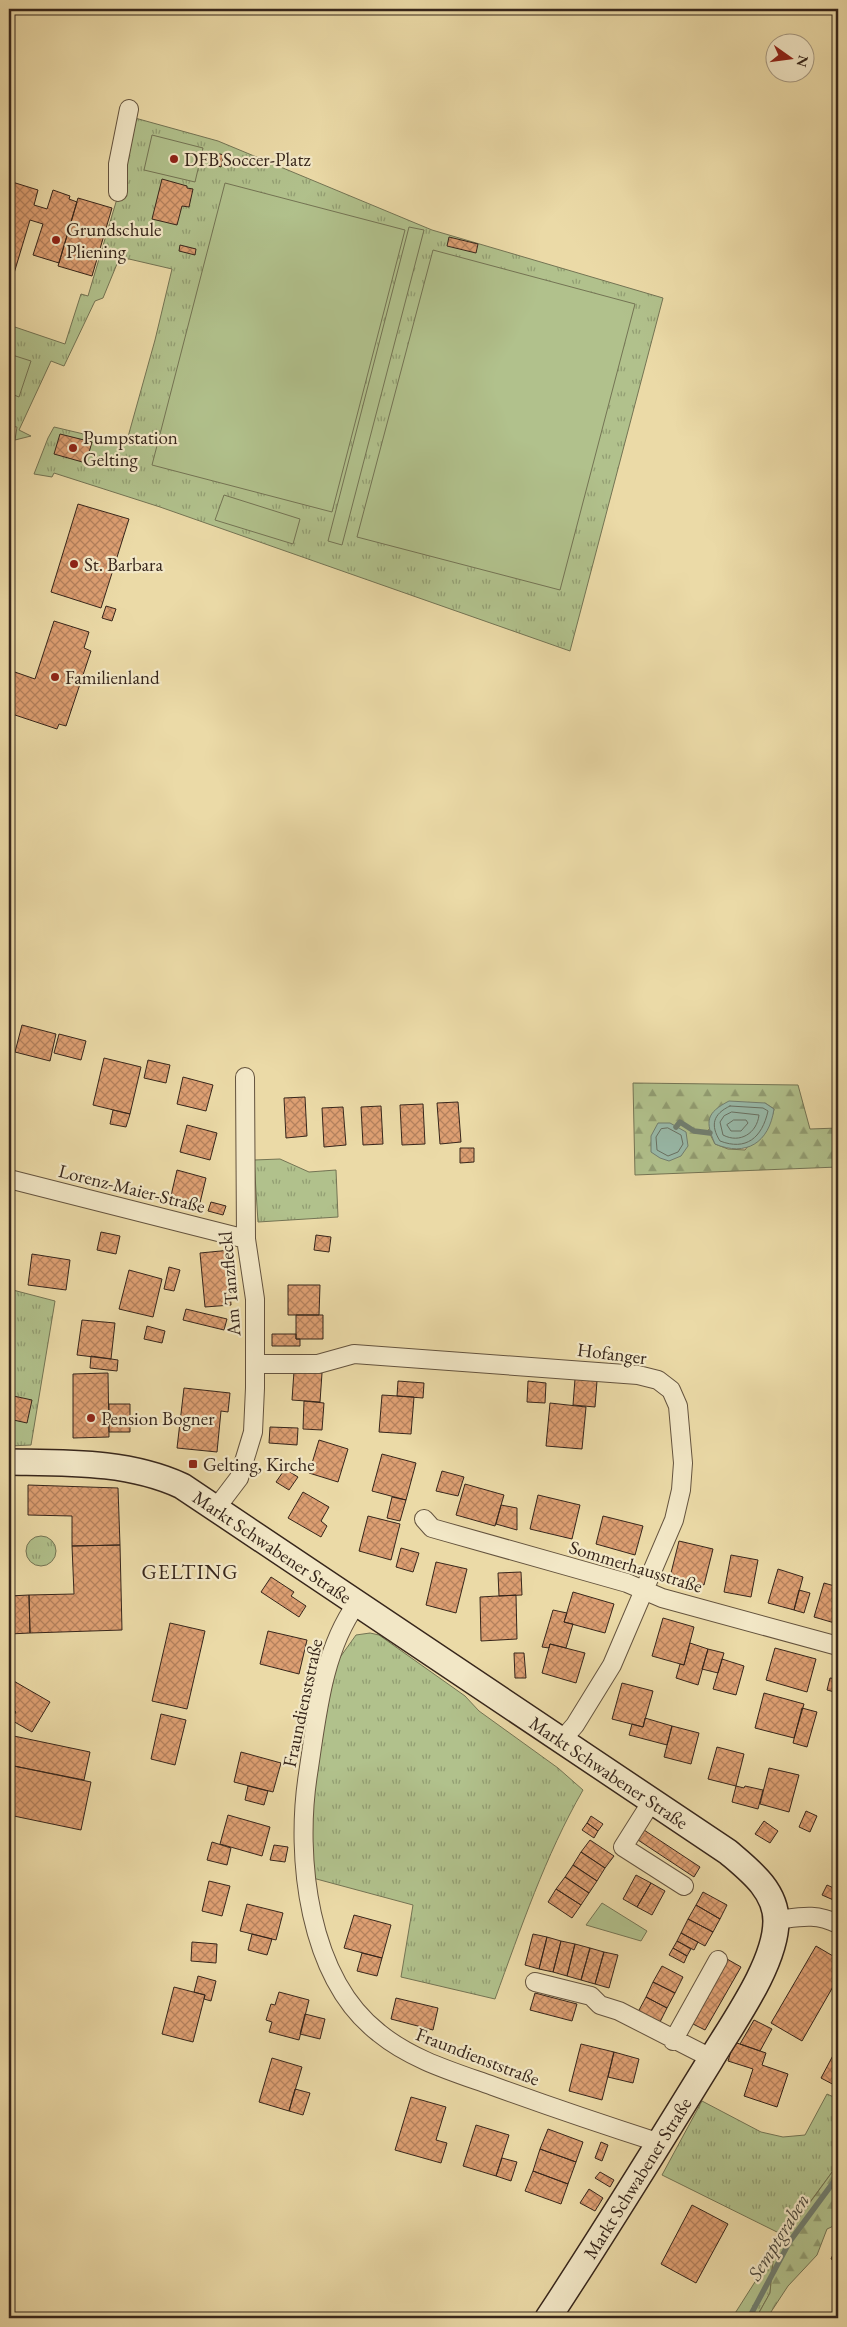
<svg xmlns="http://www.w3.org/2000/svg" width="847" height="2327" font-family="'EB Garamond',serif">
<defs>
<pattern id="grass-tufts" width="24" height="20" patternUnits="userSpaceOnUse" patternTransform="scale(1.25)"><rect width="24" height="20" fill="#b1c18c"/><path d="M3 7l-1-3M5 7V3M7 7l1-3M15 17l-1-3M17 17v-4M19 17l1-3" fill="none" stroke="#919d72"/></pattern>
<pattern id="forest-firs" width="22" height="20" patternUnits="userSpaceOnUse" patternTransform="scale(1.25)"><rect width="22" height="20" fill="#b1c18c"/><path d="M5 1l3.5 6h-7zM16 11l3.5 6h-7z" fill="#919d72"/></pattern>
<pattern id="building-cross-hatch" width="8" height="8" patternUnits="userSpaceOnUse" patternTransform="scale(1.25)"><rect width="8" height="8" fill="#dd9f72"/><path d="M0 0l8 8M0 8l8-8" fill="none" stroke="#b4815d"/></pattern>
</defs>
<rect width="100%" height="100%" fill="#ebdaa7"/>
<filter id="stains"><feTurbulence type="fractalNoise" baseFrequency=".004" numOctaves="4"/><feColorMatrix values="0 0 0 0 .2 0 0 0 0 .09 0 0 0 0 .02 0 0 0 .5 -.17"/></filter>
<radialGradient id="worn" r=".72"><stop offset=".6" stop-color="#630" stop-opacity="0"/><stop offset="1" stop-color="#630" stop-opacity=".3"/></radialGradient>
<path fill="url(#grass-tufts)" stroke="#747454" d="M135 118 218 141 432 230 663 298 570 651 160 507 54 473 52 477 34 474 48 438 54 427 126 444 155 340 172 269 129 259H119L103 298 95 301 64 366 51 361 19 430 31 436 15 440 17 427 9 426V325L65 344 81 294 88 296 119 192Z
M280 1159 309 1172 336 1170 338 1217 258 1222 254 1160Z
M9 1289 55 1301 31 1445 9 1446Z
M26 1551a15 15 0 1 1 30 0a15 15 0 1 1-30 0Z
M370 1633 379 1635 465 1696 479 1711 558 1768 583 1790C545 1856 521 1928 495 1999L401 1977 413 1905 309 1877 310 1824 319 1752 336 1663 356 1635Z
M827 2094 838 2099V2164L785 2236 662 2175 702 2101 761 2132 783 2137 805 2135Z
M774 2252 770 2293 756 2318H732Z"/>
<path fill="url(#forest-firs)" stroke="#747454" fill-rule="evenodd" d="M633 1083 798 1085 810 1129 838 1128V1167L635 1175ZM765 1103 774 1109 773 1114 745 1150 728 1149 715 1144 708 1130Z
M838 2164V2224L827 2229 817 2255 788 2286 767 2318H756L770 2293 774 2252Z"/>
<path fill="#b1c18c" stroke="#747454" d="M152 135 203 148 195 182 144 170Z
M225 183 405 230 332 512 152 465Z
M409 227 424 230 342 545 328 541Z
M433 250 635 304 560 590 357 537Z
M9 354 31 361 19 397 9 393Z
M224 495 300 519 293 544 215 520Z
M602 1903 647 1931 641 1941 586 1925Z"/>
<path fill="#98baaa" stroke="#717f71" d="M729 1101 765 1103 774 1109C769 1143 746 1157 715 1144 705 1121 706 1113 729 1101Z
M658 1123H670L686 1132 688 1146 681 1156 669 1161 660 1158 651 1152V1136Z"/>
<g fill="none" stroke-linecap="round" stroke-linejoin="round">
<path stroke="#687062" stroke-width="1" d="M730 1106 763 1108 768 1111C762 1138 746 1151 720 1141 710 1125 713 1114 730 1106Z
M732 1112 759 1115C757 1133 740 1144 723 1135L720 1122 724 1116Z
M734 1120H746L748 1123 741 1131H731L727 1125Z
M668 1128 681 1135 683 1144 678 1152 668 1156 657 1150 656 1137 661 1129Z"/>
<path stroke="#717f71" stroke-width="5.5" d="M676 1127 680 1122 694 1131 710 1133
M749 2318 790 2241 838 2176"/>
</g>
<path fill="url(#building-cross-hatch)" stroke="#37261b" d="M212 152 224 155 221 167 209 163Z
M162 179 187 186V188L193 189 189 207 182 206 177 225 152 219Z
M9 181 38 190 34 205 47 209 53 190 70 196 69 199 77 202 59 263 33 255 43 224 30 220 9 290Z
M78 198 112 208 92 276 58 266Z
M449 237 478 244 476 253 447 246Z
M180 245 196 249 195 255 179 251Z
M60 434 92 442 86 463 54 454Z
M78 504 129 519 101 608 51 592Z
M106 606 116 609 112 621 102 618Z
M54 621 89 632 84 648 91 651 66 726 59 724 57 729 9 713V670L35 679Z
M22 1025 56 1034 50 1061 15 1052Z
M59 1034 86 1041 81 1060 54 1053Z
M104 1058 141 1067 130 1114 93 1105Z
M148 1060 170 1065 166 1083 144 1078Z
M183 1077 213 1085 206 1111 177 1104Z
M305 1097 307 1136 286 1138 284 1098Z
M458 1102 461 1142 440 1144 437 1103Z
M423 1104 425 1144 402 1145 400 1105Z
M381 1106 383 1144 363 1145 361 1107Z
M343 1107 346 1145 324 1147 322 1108Z
M113 1110 130 1114 126 1127 110 1124Z
M187 1125 217 1133 210 1160 180 1152Z
M460 1148H474V1162L460 1163Z
M177 1170 206 1178 199 1207 170 1200Z
M211 1202 226 1206 223 1215 208 1211Z
M101 1232 120 1236 116 1254 97 1250Z
M316 1235 331 1237 329 1252 314 1250Z
M231 1250 233 1275 229 1276 231 1305 205 1307 200 1253Z
M32 1254 70 1260 66 1290 28 1285Z
M169 1267 180 1270 174 1291 164 1289Z
M129 1270 162 1279 153 1317 119 1309Z
M288 1285H320L319 1315H288Z
M186 1309 227 1319 224 1330 183 1320Z
M296 1315H323V1339H296Z
M82 1320 115 1323 111 1359 77 1355Z
M147 1326 165 1331 162 1343 144 1339Z
M272 1334H296V1339H300V1346H272Z
M91 1356 118 1360 117 1371 90 1368Z
M294 1371 322 1373 320 1402 292 1400Z
M108 1373 109 1437 73 1438V1374Z
M575 1379 597 1381 595 1407 573 1405Z
M398 1381 424 1383 423 1398 397 1396Z
M528 1381 546 1383 545 1403 527 1402Z
M184 1388 230 1393 228 1412 221 1411 217 1452 177 1448Z
M9 1395 32 1400 27 1423 9 1419Z
M382 1395 414 1397 411 1434 379 1432Z
M304 1401 324 1403 322 1430 303 1429Z
M550 1403 586 1407 582 1449 546 1446Z
M109 1404H130V1432H109Z
M270 1427 298 1428 297 1445 269 1443Z
M319 1440 348 1449 338 1482 309 1473Z
M382 1454 416 1463 406 1500 372 1491Z
M285 1469 298 1477 289 1490 276 1482Z
M442 1471 464 1477 458 1496 436 1491Z
M465 1484 504 1495 495 1526 456 1515Z
M28 1485 118 1488 120 1545 72 1546V1516L28 1515Z
M303 1492 329 1507 321 1521 327 1526 321 1537 288 1518Z
M538 1495 580 1505 572 1539 530 1529Z
M392 1497 406 1500 400 1521 387 1518Z
M501 1505 517 1508V1530L496 1524Z
M368 1516 400 1524 391 1560 359 1551Z
M603 1516 643 1526 635 1555 596 1544Z
M679 1541 713 1549 704 1585 670 1577Z
M120 1545 122 1630 30 1633 29 1595 74 1594 72 1546Z
M401 1548 419 1553 413 1572 396 1567Z
M731 1555 758 1560 751 1597 724 1592Z
M436 1562 467 1569 456 1613 426 1605Z
M778 1569 803 1577 794 1610 768 1603Z
M521 1572 522 1595 499 1596 498 1573Z
M271 1577 294 1592 291 1596 306 1606 299 1617 261 1592Z
M824 1583 838 1587V1624L814 1617Z
M799 1590 810 1593 804 1613 794 1610Z
M573 1592 614 1604 605 1633 564 1622Z
M29 1595 30 1633 9 1634V1596Z
M516 1595 517 1639 481 1641 480 1597Z
M553 1610 567 1613 564 1622 573 1624 566 1648 550 1644 549 1648 542 1647Z
M663 1618 694 1627 684 1665 652 1656Z
M170 1623 205 1631 187 1709 152 1701Z
M268 1631 307 1640 299 1674 260 1664Z
M690 1643 708 1649 698 1685 676 1678 680 1664 684 1665Z
M550 1644 585 1653 576 1683 542 1673Z
M775 1648 816 1659 807 1692 766 1680Z
M708 1649 724 1653 718 1673 702 1669Z
M514 1653H524L526 1678H515Z
M722 1659 744 1666 736 1695 713 1689Z
M830 1678 838 1679V1693L827 1690Z
M12 1680 50 1702 32 1732 11 1720 16 1712 9 1707V1685Z
M622 1683 653 1691 643 1727 612 1719Z
M764 1693 804 1704 794 1738 755 1728Z
M802 1708 817 1712 807 1747 793 1743Z
M161 1714 186 1720 175 1765 151 1759Z
M645 1718 672 1726 667 1745 629 1735 632 1724 643 1727Z
M672 1726 699 1733 691 1764 664 1757Z
M9 1735 90 1752 84 1780 9 1765Z
M717 1747 744 1754 736 1786 708 1779Z
M241 1752 281 1763 273 1792 234 1782Z
M9 1765 91 1782 81 1830 9 1815Z
M769 1768 799 1775 789 1812 760 1804Z
M248 1786 268 1791 264 1805 245 1800Z
M736 1786 744 1788 745 1786 763 1790 758 1809 732 1802Z
M806 1811 817 1816 810 1832 799 1827Z
M228 1815 270 1827 262 1856 220 1844Z
M591 1816 603 1824 598 1831 587 1823Z
M764 1821 778 1831 770 1843 755 1834Z
M587 1823 598 1831 594 1838 582 1830Z
M641 1828 700 1867 694 1877 635 1838Z
M590 1840 614 1856 605 1868 581 1852Z
M212 1842 231 1848 227 1865 207 1860Z
M274 1845 288 1847 285 1862 270 1860Z
M581 1852 605 1868 597 1881 573 1865Z
M573 1865 597 1881 589 1893 565 1877Z
M636 1875 651 1883 637 1907 623 1899Z
M565 1877 589 1893 581 1905 556 1889Z
M209 1881 230 1886 222 1916 202 1911Z
M651 1883 665 1891 652 1915 637 1907Z
M827 1885 838 1890V1902L822 1895Z
M556 1889 581 1905 572 1918 548 1902Z
M703 1892 727 1905 720 1919 696 1905Z
M247 1904 283 1913 276 1940 240 1931Z
M696 1905 720 1919 713 1932 688 1919Z
M354 1915 391 1925 382 1958 344 1948Z
M688 1919 713 1932 705 1946 681 1933Z
M681 1933 698 1942 694 1950 677 1941Z
M252 1934 272 1939 267 1955 248 1950Z
M533 1934 547 1937 539 1969 525 1965Z
M547 1937 561 1941 553 1972 539 1969Z
M561 1941 575 1944 567 1976 553 1972Z
M677 1941 691 1949 687 1956 673 1948Z
M192 1942 217 1944 216 1963 191 1961Z
M575 1944 590 1948 581 1980 567 1976Z
M816 1946 838 1959V1978L802 2041 771 2023Z
M590 1948 604 1952 595 1984 581 1980Z
M673 1948 687 1956 684 1963 669 1955Z
M604 1952 618 1955 609 1988 595 1984Z
M362 1953 382 1958 377 1976 357 1971Z
M727 1959 741 1967 705 2030 691 2023Z
M662 1966 683 1977 675 1993 653 1982Z
M198 1976 216 1981 211 2001 204 1999 205 1995 194 1992Z
M653 1982 675 1993 667 2008 646 1997Z
M174 1987 205 1995 193 2042 162 2034Z
M279 1992 309 2000 299 2040 269 2032 272 2022 266 2020 271 2004 275 2005Z
M535 1993 577 2004 572 2021 530 2010Z
M646 1997 667 2008 659 2024 638 2012Z
M396 1998 438 2008 433 2030 391 2019Z
M305 2014 325 2019 320 2039 300 2034Z
M754 2020 772 2029 760 2051 740 2044Z
M734 2042 766 2053 762 2065 788 2074 777 2107 744 2096 753 2069 728 2061Z
M581 2044 614 2052 602 2100 569 2091Z
M838 2046V2087L821 2078Z
M614 2052 639 2059 633 2083 608 2077Z
M272 2058 302 2067 289 2111 259 2102Z
M295 2089 310 2093 303 2115 289 2111Z
M411 2097 446 2107 436 2140 447 2143 441 2163 395 2150Z
M476 2125 509 2135 496 2176 463 2166Z
M548 2129 583 2142 576 2162 540 2149Z
M601 2142 608 2145 602 2161 595 2158Z
M540 2149 576 2162 568 2184 533 2171Z
M502 2158 517 2162 511 2181 496 2176Z
M533 2171 568 2184 561 2204 525 2191Z
M600 2172 614 2180 610 2187 595 2178Z
M589 2189 603 2198 595 2211 580 2203Z
M692 2205 728 2224 696 2283 661 2264Z
M838 2243V2262L831 2259Z"/>
<g fill="none" stroke-linecap="round" stroke-linejoin="round">
<defs>
<path id="street" d="M118 192V164L129 109
M9 1179 246 1239
M255 1364H318L354 1354 638 1375 658 1380 671 1390 678 1406 683 1463 681 1490 674 1520 612 1665 575 1725 561 1741
M217 1507 239 1478 253 1432 255 1388V1299L246 1239 245 1077
M424 1519 432 1528 627 1583 662 1598 838 1646
M357 1603C322 1652 317 1716 308 1774 295 1857 308 1978 379 2033 412 2060 454 2072 493 2086 548 2106 604 2125 660 2143
M652 1801 623 1847 684 1886
M776 1920C801 1917 815 1913 838 1924
M535 1982 591 1996 600 2005 619 2011 711 2058
M673 2041 718 1960"/>
<g id="secondary">
<path id="s1" d="M9 1462C67 1463 128 1461 182 1486L728 1852C749 1870 776 1890 776 1921 776 1964 732 2024 710 2061 657 2147 604 2233 548 2318"/>
</g>
</defs>
<use href="#street" stroke="#64533e" stroke-width="20"/>
<use href="#secondary" stroke="#37261b" stroke-width="28"/>
<use href="#street" stroke="#f2e7c6" stroke-width="18"/>
<use href="#secondary" stroke="#f2e7c6" stroke-width="25"/>
</g>
<g fill="#8f2418" stroke="#f2e7c6" stroke-width="2">
<circle cx="174" cy="159" r="5"/>
<circle cx="56" cy="240" r="5"/>
<circle cx="73" cy="448" r="5"/>
<circle cx="74" cy="564" r="5"/>
<circle cx="55" cy="677" r="5"/>
<circle cx="91" cy="1418" r="5"/>
<rect x="188" y="1459" width="10" height="10" rx="2.5"/>
</g>
<g text-anchor="middle" stroke-width="4.5" stroke-linejoin="round" paint-order="stroke">
<g font-size="19" fill="#37261b" stroke="#f2e7c6" text-anchor="start">
<text x="184" y="166">DFB Soccer-Platz</text>
<text x="66" y="236">Grundschule<tspan x="66" dy="22">Pliening</tspan></text>
<text x="83" y="444">Pumpstation<tspan x="83" dy="22">Gelting</tspan></text>
<text x="84" y="571">St. Barbara</text>
<text x="65" y="684">Familienland</text>
<text x="101" y="1425">Pension Bogner</text>
<text x="203" y="1471">Gelting, Kirche</text>
</g>
<g font-size="19" fill="#37261b" stroke="#f2e7c6">
<text transform="translate(132 1188) rotate(14)" y="7">Lorenz-Maier-Straße</text>
<text transform="translate(229 1284) rotate(-95)" y="7">Am Tanzfleckl</text>
<text transform="translate(612 1353) rotate(7)" y="7">Hofanger</text>
<text dy="7" stroke="none"><textPath href="#s1" startOffset="285">Markt Schwabener Straße</textPath></text>
<text transform="translate(636 1566) rotate(17)" y="7">Sommerhausstraße</text>
<text transform="translate(302 1703) rotate(-78)" y="7">Fraundienststraße</text>
<text dy="7" stroke="none"><textPath href="#s1" startOffset="690">Markt Schwabener Straße</textPath></text>
<text transform="translate(478 2056) rotate(21)" y="7">Fraundienststraße</text>
<text transform="translate(637 2178) rotate(-58)" y="7">Markt Schwabener Straße</text>
</g>
<g font-size="20" font-style="italic" fill="#4f4b3f" stroke="#f2e7c6">
<text transform="translate(778 2237) rotate(-58)" y="7">Semptgraben</text>
</g>
<g font-size="21" letter-spacing="1" fill="#37261b" stroke="#f2e7c6">
<text x="190" y="1579">GELTING</text>
</g>
</g>
<rect width="847" height="2327" fill="none" stroke="#ebdaa7" stroke-width="30"/>
<rect x="10" y="10" width="827" height="2307" fill="none" stroke="#37261b" stroke-width="2.5"/>
<rect x="15" y="15" width="817" height="2297" fill="none" stroke="#37261b"/>
<g transform="translate(790 58) rotate(104)"><circle r="24" fill="#f2e7c6" stroke="#a79a82"/>
<path d="M0-4L9 19L0 12L-9 19Z" fill="#8f2418"/>
<text y="-8" font-size="14" font-weight="bold" text-anchor="middle" fill="#37261b">N</text>
</g>
<rect width="100%" height="100%" filter="url(#stains)"/>
<rect width="100%" height="100%" fill="url(#worn)"/>
</svg>
